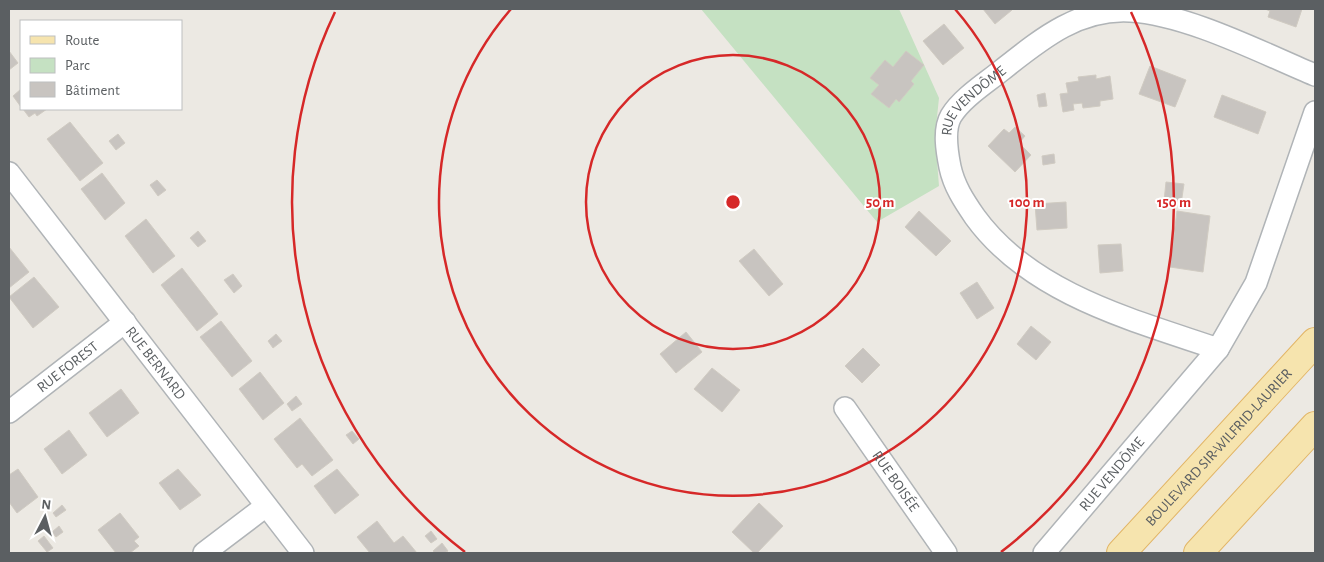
<svg xmlns="http://www.w3.org/2000/svg" width="1324" height="562" font-family="'Alegreya Sans',sans-serif">
<rect width="100%" height="100%" fill="#ece9e3"/>
<path fill="#c5e1c2" d="M701 9H899L939 98 935 136 939 186 877 222Z"/>
<path fill="#c8c4c0" stroke="#d0cbc2" d="M983 9H1012V10L995 24Z
M1265 9H1302L1296 27 1268 17 1270 11Z
M944 24 964 48 943 65 923 41Z
M9 51 18 63 9 70Z
M906 51 924 65 911 81 914 84 899 102 896 99 889 108 871 94 879 85 870 78 885 60 893 67Z
M1150 66 1186 80 1175 107 1139 94Z
M1096 75V79L1110 76 1113 99 1100 101V106L1083 108 1082 103 1073 104 1074 110 1063 112 1060 94 1068 93 1066 83 1079 81 1078 77Z
M21 89V107L13 96Z
M1045 93 1047 106 1039 107 1037 95Z
M1222 95 1266 112 1258 134 1214 117Z
M23 109H47L37 116 35 113 29 117Z
M70 122 103 163 80 181 47 139Z
M1015 127 1025 136 1019 143 1031 155 1015 172 988 146 1004 129 1009 133Z
M118 134 125 143 116 150 109 141Z
M1054 154 1055 163 1043 165 1042 156Z
M102 173 125 203 105 220 81 189Z
M157 180 166 190 158 196 150 185Z
M1166 182 1184 184 1181 204 1164 201Z
M1066 202 1067 228 1037 230 1035 204Z
M919 211 951 241 936 256 905 227Z
M1177 211 1210 216 1203 272 1170 267Z
M146 219 175 256 153 273 125 236Z
M198 231 206 241 198 247 190 238Z
M1121 244 1123 271 1100 273 1098 245Z
M9 247 29 272 9 288Z
M754 249 783 284 769 296 739 261Z
M182 268 218 314 197 331 161 285Z
M233 274 242 286 234 293 224 280Z
M34 277 59 307 33 328 9 297Z
M977 282 994 308 977 319 960 293Z
M221 321 252 361 232 377 200 337Z
M1031 326 1051 342 1036 360 1017 344Z
M686 332 702 352 676 373 660 354Z
M276 334 282 341 273 348 268 341Z
M863 348 880 365 862 383 845 366Z
M712 368 740 390 722 412 694 389Z
M260 372 284 403 263 420 239 389Z
M121 389 139 413 107 437 89 413Z
M296 396 302 404 292 411 287 404Z
M300 418 333 460 312 476 302 464 297 468 274 439Z
M69 430 87 455 62 474 44 449Z
M352 431 359 439 353 444 346 435Z
M18 469 38 497 17 513 9 502V475Z
M178 469 201 495 180 510 159 483Z
M337 469 359 495 335 514 314 486Z
M759 503 783 526 757 553H754L732 532Z
M62 505 66 510 56 517 53 513Z
M120 513 139 537 134 541 139 546 130 553H116L98 530Z
M377 521 394 543 403 536 417 553H370L357 537Z
M59 526 63 532 56 537 52 532Z
M431 531 437 539 431 543 425 536Z
M44 536 53 548 47 552 38 541Z
M442 543 448 551 444 553H435L433 551Z"/>
<g fill="none" stroke-linecap="round" stroke-linejoin="round">
<defs>
<g id="minor">
<path id="s1" d="M9 173 303 553"/>
<path id="s2" d="M1218 349C1133 320 1031 294 975 217 964 201 954 186 950 167 947 152 943 130 951 116 962 98 986 83 1002 70 1040 40 1078 8 1130 11 1187 14 1262 53 1315 75"/>
<path id="s3" d="M845 408 946 553"/>
<path id="s4" d="M9 412 125 322"/>
<path d="M204 553 266 506"/>
<path id="s5" d="M1044 553 1218 349 1256 283 1315 112"/>
</g>
<g id="primary">
<path id="s6" d="M1121 553 1315 342"/>
<path d="M1198 553 1315 426"/>
</g>
</defs>
<use href="#minor" stroke="#b0b4b7" stroke-width="24"/>
<use href="#primary" stroke="#e2b566" stroke-width="30"/>
<use href="#minor" stroke="#fff" stroke-width="21"/>
<use href="#primary" stroke="#f6e4ae" stroke-width="28"/>
</g>
<g fill="none" stroke="#d62828" stroke-width="2.5">
<circle cx="733" cy="202" r="147"/>
<path d="M955 9A294 294 0 1 1 511 9"/>
<path d="M465 552A441 441 0 0 1 335 12M1131 12A441 441 0 0 1 1001 552"/>
</g>
<g text-anchor="middle" stroke-width="4" stroke-linejoin="round" paint-order="stroke">
<g font-size="15" fill="#5b5f62" stroke="#fff">
<text dy="5" stroke="none"><textPath href="#s2" startOffset="415">RUE VENDÔME</textPath></text>
<text dy="5" stroke="none"><textPath href="#s1" startOffset="240">RUE BERNARD</textPath></text>
<text dy="5" stroke="none"><textPath href="#s4" startOffset="74">RUE FOREST</textPath></text>
<text dy="5" stroke="none"><textPath href="#s6" startOffset="144">BOULEVARD SIR-WILFRID-LAURIER</textPath></text>
<text dy="5" stroke="none"><textPath href="#s5" startOffset="104">RUE VENDÔME</textPath></text>
<text dy="5" stroke="none"><textPath href="#s3" startOffset="89">RUE BOISÉE</textPath></text>
</g>
</g>
<circle cx="733" cy="202" r="8" fill="#d62828" stroke="#fff" stroke-width="2.5"/>
<g font-size="15" text-anchor="middle" font-weight="bold" fill="#d62828" stroke="#fff" stroke-width="4" stroke-linejoin="round" paint-order="stroke">
<text x="880" y="207">50 m</text>
<text x="1027" y="207">100 m</text>
<text x="1174" y="207">150 m</text>
</g>
<rect width="1324" height="562" fill="none" stroke="#5b5f62" stroke-width="20"/>
<rect x="20" y="20" width="162" height="90" fill="#ffffff" stroke="#bdbfc0"/>
<rect x="30" y="36" width="25" height="8" fill="#f6e4ae" stroke="#bdbfc0"/>
<text x="65" y="45" font-size="15" fill="#5b5f62">Route</text>
<rect x="30" y="58" width="25" height="15" fill="#c5e1c2" stroke="#bdbfc0"/>
<text x="65" y="70" font-size="15" fill="#5b5f62">Parc</text>
<rect x="30" y="82" width="25" height="15" fill="#c8c4c0" stroke="#bdbfc0"/>
<text x="65" y="95" font-size="15" fill="#5b5f62">Bâtiment</text>
<g transform="translate(45 517) rotate(6)" stroke="#ffffff" stroke-width="4" paint-order="stroke">
<path d="M0-4L9 19L0 12L-9 19Z" fill="#5b5f62"/>
<text y="-8" font-size="14" font-weight="bold" text-anchor="middle" fill="#5b5f62">N</text>
</g>
</svg>
